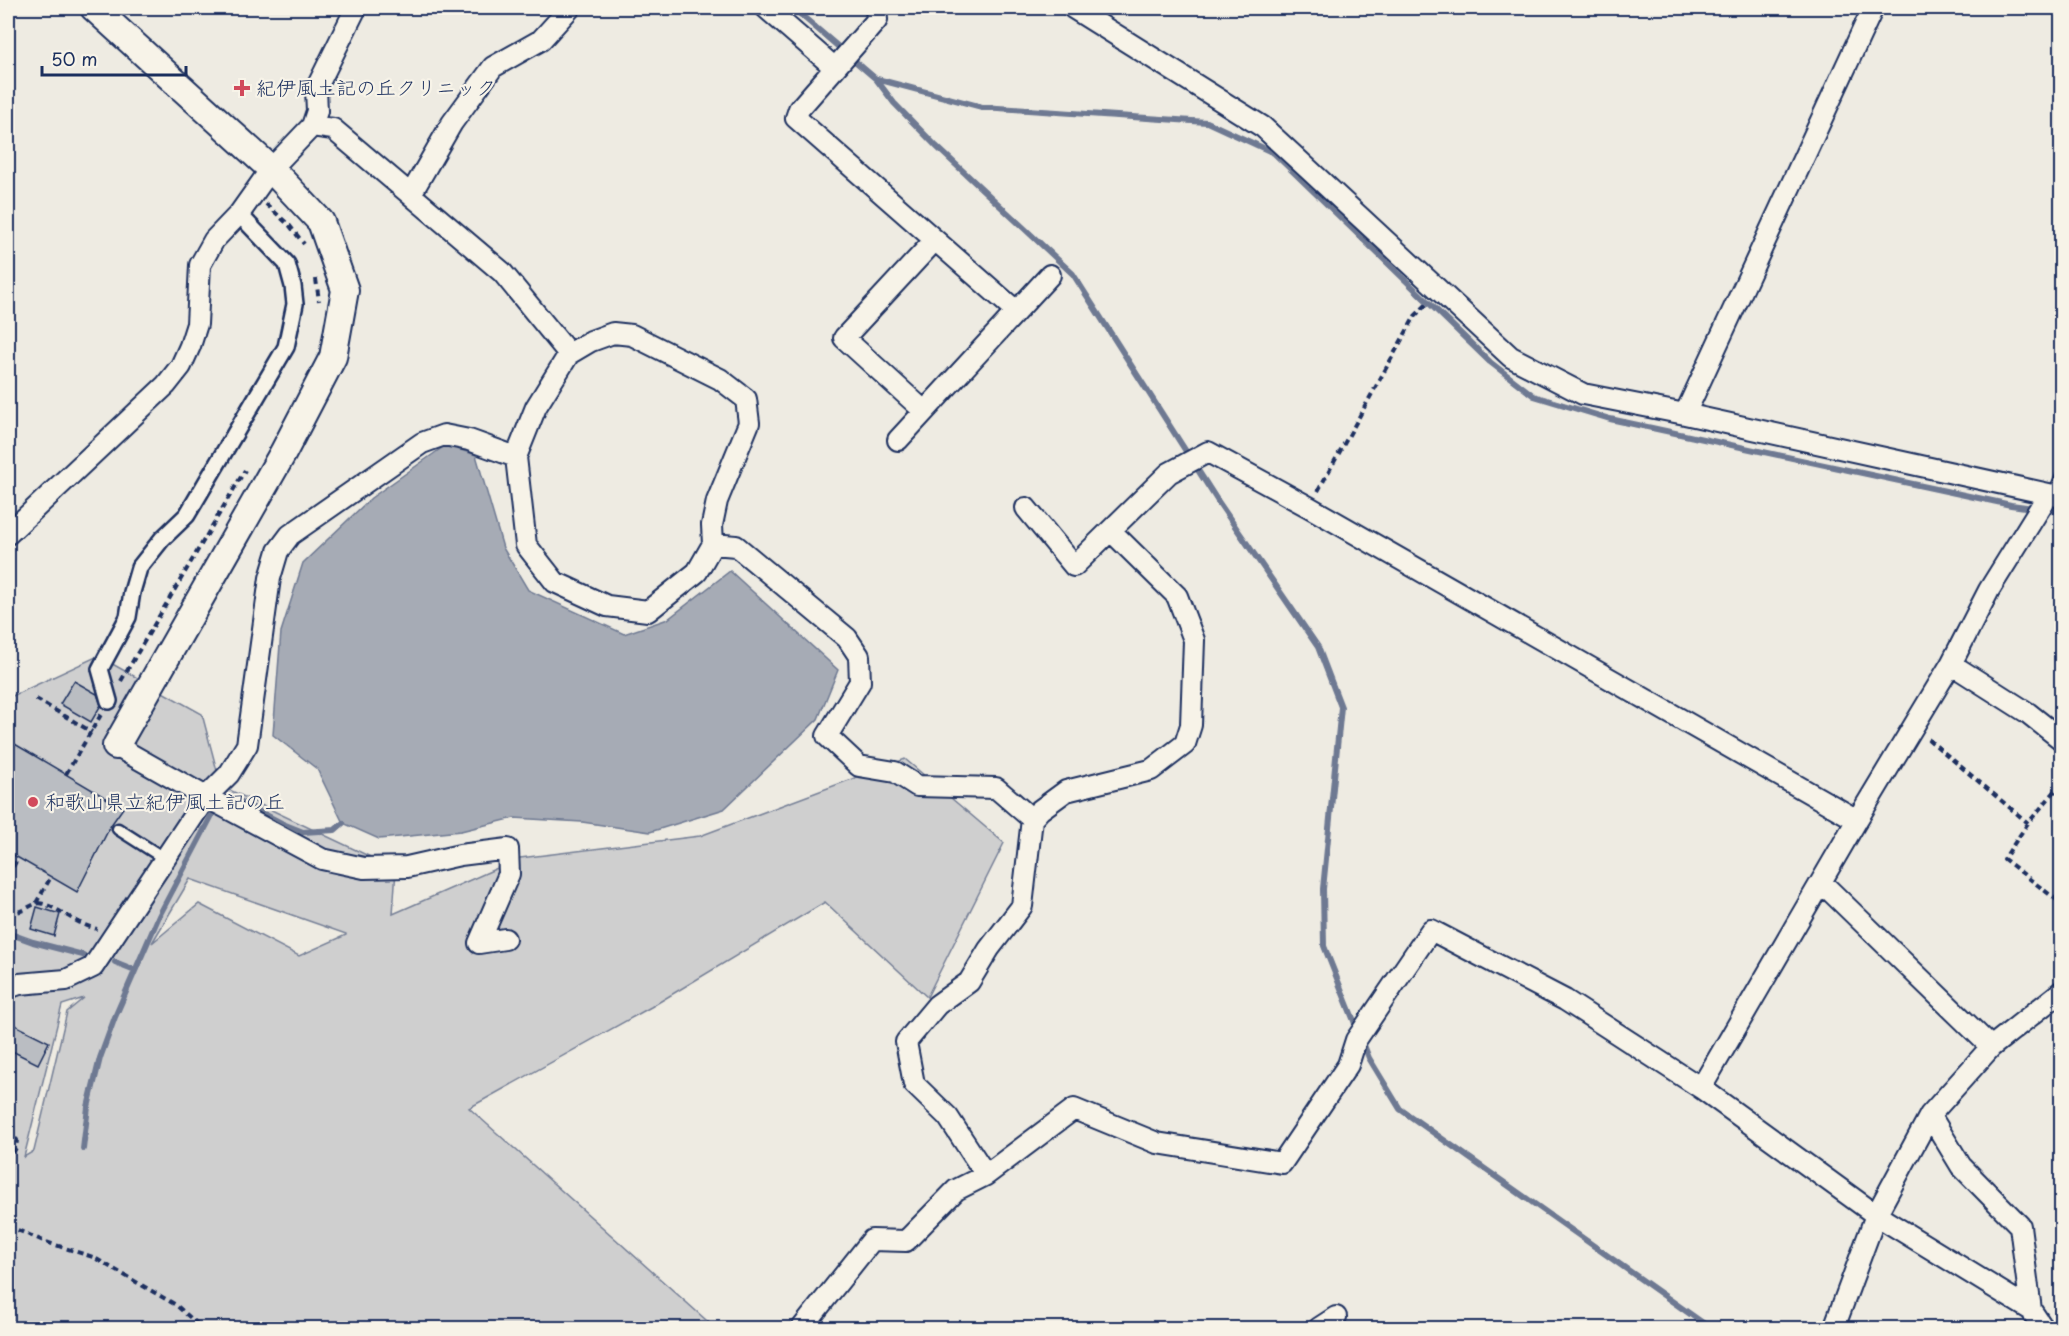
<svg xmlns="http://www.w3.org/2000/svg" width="2069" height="1336" font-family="'Playpen Sans','Klee One',sans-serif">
<rect width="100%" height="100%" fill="#eeebe2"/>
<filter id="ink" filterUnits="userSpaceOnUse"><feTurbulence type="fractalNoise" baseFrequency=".0167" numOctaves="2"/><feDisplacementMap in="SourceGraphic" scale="12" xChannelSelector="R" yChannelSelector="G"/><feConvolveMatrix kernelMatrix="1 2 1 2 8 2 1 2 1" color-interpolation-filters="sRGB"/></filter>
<g filter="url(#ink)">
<path fill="#cfcfcf" stroke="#757f96" stroke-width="1.5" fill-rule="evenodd" d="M98 656 202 714 221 786 396 869 393 914 520 858 700 836 905 759 1004 843 927 997 825 902 651 1007 469 1108 715 1328H8V698ZM190 879 346 934V935L299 956 199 904 152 943ZM84 998 67 1012 34 1151 24 1157 62 1005Z"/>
<path fill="#a6abb5" stroke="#6e7992" stroke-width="1.5" d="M446 445 476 455 503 548 528 590 624 634 668 619 730 571 838 670 818 719 724 809 650 832 582 822 514 818 461 831 379 839 343 823 317 769 273 735 281 632 303 563 371 498Z"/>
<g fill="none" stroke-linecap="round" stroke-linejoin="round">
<path stroke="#6e7992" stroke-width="6" d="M793 8 876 79 894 103 936 146 1073 274 1217 500 1318 647 1341 707 1323 889 1324 946 1358 1031
M877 79 982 107 1207 122 1274 153 1490 362 1534 396 1610 419 2011 505 2062 512
M232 797 283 824 303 832 335 830 343 823
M8 933 33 942 83 955
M115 962 135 970
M1362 1040 1369 1058 1400 1109 1710 1328
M83 1149 88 1107 100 1058 115 1017 159 916 212 815"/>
</g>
<path fill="#babdc2" stroke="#1b2f5e" stroke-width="1.5" d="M74 681 97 694 101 705 91 722 60 704Z
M8 740 123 808 111 825 77 892 8 852Z
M37 907 60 914 54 936 31 929Z
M13 1024 49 1042 38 1064 8 1049V1035Z"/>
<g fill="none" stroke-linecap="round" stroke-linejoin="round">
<defs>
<path id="service" d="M2053 496 2062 476
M118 829 165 859"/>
<path id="pedestrian" d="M109 701 100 669 128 617 132 592 139 568 162 539 187 515 286 347 295 304 293 286 287 264 239 214"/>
<path id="minor" d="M766 8 835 68
M876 8 877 20 799 109 796 118 1016 311
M1073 8 1263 127 1511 357 1583 394 1685 414 2062 497
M312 126 317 111 316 89 356 8
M411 194 452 123 493 67 541 40 570 8
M569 354 591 341 613 333 632 335 720 379 746 399 749 423 717 501 712 525 713 544
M924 411 844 338 935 240
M1685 414 1873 8
M898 440 1050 275
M1026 508 1074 566 1169 473 1208 452 1309 507 1857 820
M8 534 166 385 181 366 190 346 197 324 200 265 214 240 239 214 271 169 312 126 333 129 502 272 569 354 536 407 516 457 526 545 555 582 607 606 648 611 697 572 713 544 736 546 847 638 859 656 860 682 827 736 859 766 895 772 917 786 996 788 1032 819 1022 906 989 949 969 982 937 1005 906 1042 914 1084 948 1117 986 1175 956 1190 906 1241 872 1240 802 1328
M1951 664 2028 713 2062 740
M116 746 206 797 322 859 364 868 407 867 460 855 508 849 509 874 479 943 505 939
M1032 819 1040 810 1066 791 1151 770 1185 744 1191 725 1194 640 1177 596 1111 531
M1821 882 1991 1047
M8 988 19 984 66 980 93 967 206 797 229 774 247 745 270 578 278 551 290 535 422 443 444 435 469 440 516 457
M1701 1088 1857 820 1951 664 1989 590 2048 495
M1930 1115 1961 1166 2020 1226 2031 1310
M986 1175 1074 1109 1157 1143 1282 1163 1348 1065 1356 1040 1431 930 1565 1000 1701 1088 1876 1215 2031 1310 2043 1328
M1319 1328 1336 1317
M1834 1328 1876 1215 1930 1115 1991 1047 2062 991"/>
<path id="tertiary" d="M94 8 271 169 321 222 345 290 333 357 283 453 116 746"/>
</defs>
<use href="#service" stroke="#1b2f5e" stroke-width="15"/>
<use href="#pedestrian" stroke="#1b2f5e" stroke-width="20"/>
<use href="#minor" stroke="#1b2f5e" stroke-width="24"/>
<use href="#tertiary" stroke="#1b2f5e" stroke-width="30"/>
<path stroke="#1b2f5e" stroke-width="4" stroke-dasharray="6 4.5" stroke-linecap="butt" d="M266 204 290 226 304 244
M316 279 319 301
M1318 491 1415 316 1427 304
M121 681 245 470
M36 699 92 732
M1928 739 2028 823
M66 774 102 713
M2062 783 2028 823 2004 859 2062 904
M8 876 18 858
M36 903 51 877
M8 911C26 916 30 900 44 904 62 910 76 924 97 929
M8 1131 17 1140 16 1148 8 1160
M8 1226 46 1242 93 1257 176 1305 202 1328"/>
<use href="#service" stroke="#f7f3e8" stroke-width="10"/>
<use href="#pedestrian" stroke="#f7f3e8" stroke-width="15"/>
<use href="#minor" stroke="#f7f3e8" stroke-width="20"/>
<use href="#tertiary" stroke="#f7f3e8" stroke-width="26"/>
</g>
</g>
<g fill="#d1495b" stroke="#f7f3e8" stroke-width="2">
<path d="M239 79h6v6h6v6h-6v6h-6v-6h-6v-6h6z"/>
<circle cx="33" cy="802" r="6"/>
</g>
<g text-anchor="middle" stroke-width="4.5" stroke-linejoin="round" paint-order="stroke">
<g font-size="20" fill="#1b2f5e" stroke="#f7f3e8" text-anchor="start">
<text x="256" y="95">紀伊風土記の丘クリニック</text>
<text x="45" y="809">和歌山県立紀伊風土記の丘</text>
</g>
</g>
<rect width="2069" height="1336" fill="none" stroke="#f7f3e8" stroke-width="30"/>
<rect x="15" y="15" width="2039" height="1306" fill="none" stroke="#1b2f5e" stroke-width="2" filter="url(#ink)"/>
<path d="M42 66v9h144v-9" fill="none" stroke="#1b2f5e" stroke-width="3"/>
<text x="51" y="66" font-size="18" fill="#1b2f5e" stroke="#f7f3e8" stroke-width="4.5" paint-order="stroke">50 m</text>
</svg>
